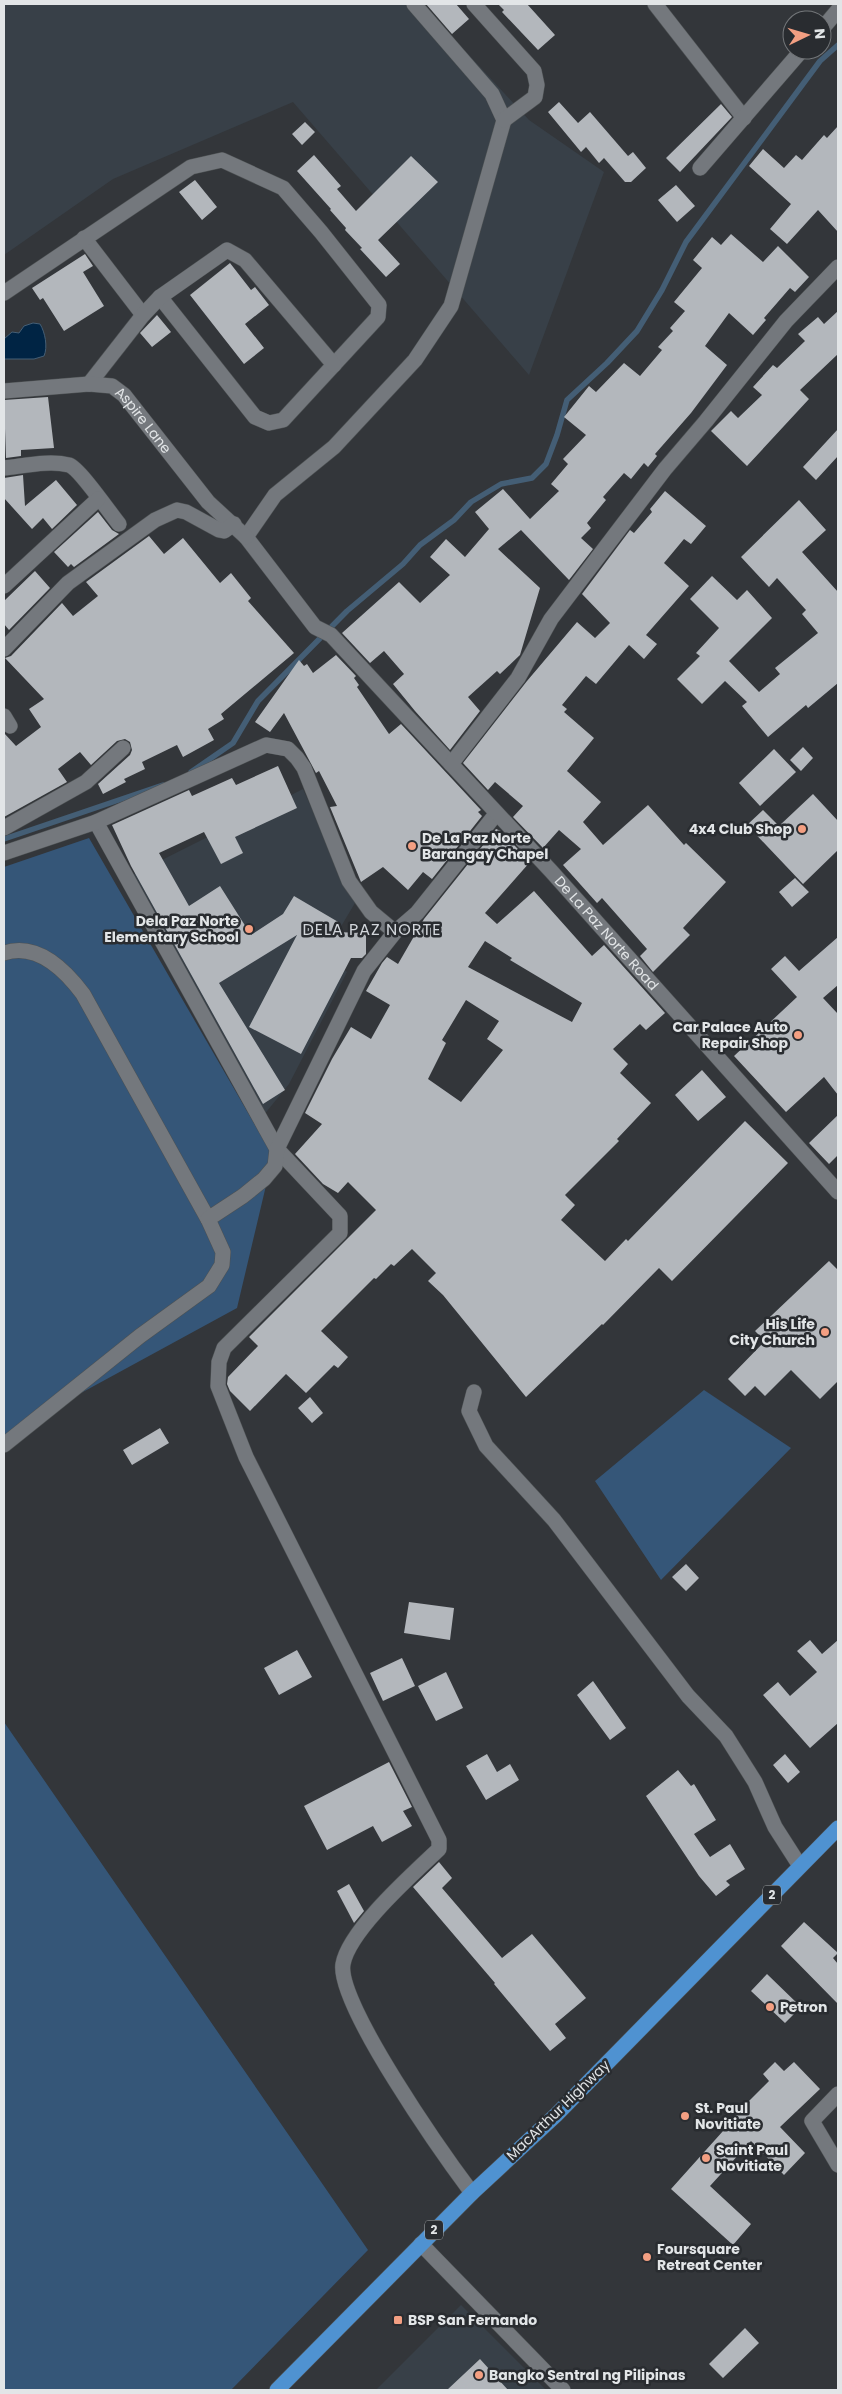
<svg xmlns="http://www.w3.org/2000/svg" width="842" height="2394" font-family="Poppins,sans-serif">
<rect width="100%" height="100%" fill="#33363a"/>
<path fill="#384048" d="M4 4H422L529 120 604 172 529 375 293 102 113 179 4 255Z
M303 789 355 903 324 955 347 972 289 1084 263 1116 130 876Z
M461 2305 546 2390H376Z"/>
<path fill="#355678" d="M89 838 273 1156 237 1308 4 1435V867Z
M704 1390 791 1448 661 1580 595 1481Z
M4 1722 368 2250 231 2390H4Z"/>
<path fill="#002444" stroke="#445e75" d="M33 323 40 324C45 332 48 347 44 356L34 359H4V339L12 332 19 333 24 326Z"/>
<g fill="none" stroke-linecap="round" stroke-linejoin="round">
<path stroke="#445e75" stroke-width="5.5" d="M191 772 233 743 258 701 347 611 403 564 420 545 454 520 471 502 501 484 532 478 546 464 557 435 567 400 607 363 637 331 662 290 686 242 820 61 838 45
M4 839 163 785"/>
</g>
<path fill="#b3b7bc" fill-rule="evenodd" d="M426 4H456L469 19 452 34Z
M498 4H527L555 35 538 50 502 12 504 10Z
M559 102 578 123 590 112 628 156 633 152 646 168 631 182H625L604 158 599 163 586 147 581 152 548 112Z
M721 104 732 117 680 172 666 158Z
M305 122 315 132 302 145 292 134Z
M838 126V232L818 210 787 244 770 229 791 204 749 166 763 149 784 168 796 155 802 160 824 135 827 138Z
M314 155 341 186 337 189 356 211 411 156 438 182 378 240 400 264 386 277 360 249 362 248 345 230 346 228 330 210 331 209 297 171Z
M195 180 217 207 202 220 179 192Z
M676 185 695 206 677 222 658 200Z
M731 234 763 262 778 246 809 277 795 292 790 288 764 318 766 320 753 335 729 313 705 346 727 365 691 413 655 454 657 456 648 467 644 463 631 479 624 473 603 497 606 500 587 523 591 528 581 538 593 549 569 580 521 530 498 549 540 588 520 655 500 674 497 671 468 697 480 711 450 750 415 711 393 684 404 674 384 651 370 663 342 633 399 582 420 603 450 575 430 557 446 539 465 557 489 529 475 512 503 489 530 519 559 491 551 484 568 464 563 459 586 435 564 417 589 386 596 392 624 363 640 376 662 350 658 347 673 331 670 328 685 311 674 302 702 268 693 260 712 237 721 245Z
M85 254 93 266 83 272 104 306 64 331 43 298 40 300 32 288Z
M230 263 251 290 255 287 269 305 245 324 264 348 244 364 190 295Z
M838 311V354L800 390 809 399 747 466 711 431 731 411 738 418 762 395 753 387 773 365 777 368 805 341 798 334 818 317 824 324Z
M157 315 171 332 152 347 140 333Z
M48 397 54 448 21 450V456L6 458 4 400Z
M838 429V456L816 480 803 467Z
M23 475 25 506 56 480 77 505 52 529 43 518 32 529 4 498V478Z
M665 491 706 526 691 544 684 539 664 563 689 586 646 635 657 644 644 659 629 645 596 684 586 676 562 705 567 709 564 712 594 738 567 771 601 802 583 822 603 845 648 805 684 845 686 843 726 882 683 928 690 935 653 972 640 956 647 949 602 898 597 903 563 865 581 849 559 830 543 848 513 817 523 806 495 782 488 790 463 763 527 681 577 622 595 638 610 623 582 594 630 530 634 533 652 512 650 509Z
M799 500 826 530 802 552 838 592V683L808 708 806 705 768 737 742 706 747 702 725 681 702 704 677 679 700 656 696 653 719 628 690 599 712 576 737 600 747 590 772 618 729 661 759 692 780 674 775 668 818 633 802 614 806 610 777 578 769 587 741 557Z
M98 512 112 530 119 534 74 567 71 564 68 567 54 552Z
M149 536 164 554 183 538 220 583 231 573 251 598 248 601 294 653 221 714 224 719 208 729 214 740 183 757 177 745 142 762 145 769 124 779 126 782 103 794 98 784 130 755 132 750 130 742 125 739 117 741 91 765 80 752 58 769 67 782 4 817V733L16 746 41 727 29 709 44 699 5 658 11 656 62 603 73 616 98 596 86 582Z
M35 571 50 588 9 630 4 624V601Z
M336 655 356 676 354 678 359 685 357 687 389 734 401 724 481 810 478 812 482 816 432 879 423 872 408 890 383 867 361 882 330 807 337 806 319 771 316 773 284 713 270 732 255 722 299 660 304 666 307 664 313 673Z
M803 747 813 758 801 771 790 760Z
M774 749 796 772 760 806 739 783Z
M278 766 297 808 235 837 243 853 221 864 204 832 159 853 189 906 220 886 251 935 283 914 294 896 340 923 334 932 366 933V954L362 958H351L301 1054 249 1027 297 935 219 983 285 1090 263 1104 131 866 112 825 189 790 192 796 232 778 236 785Z
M813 794 838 821V850L803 884 747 825 763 810 779 826Z
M496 829 501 831 530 862 485 913 497 924 534 891 592 956 604 945 665 1013 646 1030 640 1024 613 1049 628 1064 620 1073 651 1103 617 1139 619 1141 565 1195 575 1205 561 1220 605 1261 626 1239 628 1241 745 1121 788 1163 672 1281 659 1268 603 1325 602 1324 526 1397 443 1295 428 1281 436 1273 412 1249 394 1266 391 1264 376 1279 374 1278 321 1331 348 1357 338 1368 334 1365 306 1393 286 1374 250 1411 230 1391 227 1384 228 1377 258 1346 249 1337 376 1210 348 1182 338 1193 323 1184 295 1154 322 1124 305 1113 332 1059 351 1027 371 1039 390 1005 366 991 382 963 387 957 398 964 424 919ZM485 941 512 958 510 960 582 1003 572 1022 468 967ZM466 1000 499 1021 487 1039 503 1050 461 1102 428 1079 446 1043 442 1040Z
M795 878 809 892 792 907 779 892Z
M838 937V985L823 998 838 1014V1095L824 1077 786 1112 734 1056 797 997 771 969 785 956 799 971Z
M702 1070 726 1097 698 1121 675 1095Z
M838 1115V1155L829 1164 809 1143Z
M829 1261 838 1270V1381L820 1399 791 1370 765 1396 755 1386 745 1396 728 1379 765 1341 755 1331Z
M310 1397 323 1413 312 1423 298 1408Z
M160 1428 169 1443 132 1465 123 1450Z
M686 1564 699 1578 686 1591 672 1577Z
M409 1602 454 1608 450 1640 404 1633Z
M810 1640 822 1654 838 1640V1723L810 1748 763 1695 778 1682 790 1696 817 1672 797 1651Z
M297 1650 312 1677 279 1695 264 1668Z
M402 1658 415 1686 383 1701 370 1673Z
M446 1672 463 1708 436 1721 418 1686Z
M593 1681 626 1728 610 1740 577 1695Z
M487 1754 497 1772 510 1764 519 1780 486 1800 466 1766Z
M785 1754 800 1772 788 1783 773 1765Z
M389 1762 412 1807 403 1811 412 1826 382 1842 373 1826 327 1850 304 1806Z
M678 1770 691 1786 694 1784 716 1820 694 1834 710 1857 730 1844 745 1869 726 1881 730 1885 716 1896 699 1876 646 1796Z
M439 1862 452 1878 442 1888 502 1958 532 1934 586 1998 555 2024 566 2038 550 2051 494 1984 495 1983 413 1887Z
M349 1884 364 1911 354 1923 337 1891Z
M804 1922 838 1953 833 1958 838 1964V2004L781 1946Z
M767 1974 801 2007 785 2023 751 1991Z
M775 2062 784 2071 794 2062 820 2089 780 2127 805 2153 784 2175 751 2141 710 2186 751 2224 733 2245 671 2189 732 2121 730 2120 769 2081 763 2074Z
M745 2328 759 2343 723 2378 709 2364Z
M480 2359 508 2390H447Z"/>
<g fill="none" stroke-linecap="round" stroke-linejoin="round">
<defs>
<g id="minor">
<path d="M414 4 492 94 504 120 451 306 415 360 334 447 275 495 246 537 315 627 331 635 451 764"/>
<path d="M474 4 534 71 537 85 535 97 504 120"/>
<path d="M655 4 744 118"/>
<path d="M822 29 838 10"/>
<path d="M700 168 802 50"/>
<path d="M84 238 143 315"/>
<path d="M4 293 191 167 222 160 283 188 321 232 379 305 378 317 283 420 269 423 255 417 160 297"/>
<path d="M89 384 143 315 160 297 227 250 245 260 334 365"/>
<path id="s1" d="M4 391 89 384 112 386 124 395 208 502 246 537"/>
<path d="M4 468C24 466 49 460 69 465 79 468 110 513 119 524"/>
<path d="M4 586 98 499"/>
<path d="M4 649 68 583 155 520 177 510 186 512 219 530 224 531 234 524"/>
<path d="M4 716 10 726"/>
<path d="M96 822 277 1149 340 1216V1233L224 1348 219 1362 218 1386 246 1457 439 1840V1849C414 1873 349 1930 343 1964 336 2003 445 2157 472 2193"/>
<path d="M4 828 86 782 123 748"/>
<path d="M4 853 96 822 266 745 288 749 297 758 304 768 349 881 371 912 395 932"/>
<path d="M4 953C37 942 65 970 83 994L208 1219"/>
<path d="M474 1392 469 1411 486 1446 554 1520 688 1696 726 1736 755 1782 775 1827 800 1866"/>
<path d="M4 1445 140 1336 209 1286 222 1265 223 1252 208 1219 243 1196 264 1179 275 1166 277 1149 364 971 395 932 417 913 496 814"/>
<path d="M838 2094 812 2121 838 2165"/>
<path d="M421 2244 563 2390"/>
</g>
<g id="tertiary">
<path id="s2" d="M838 267 786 321 706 421 665 469 551 619 518 678 451 764 551 871 838 1192"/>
</g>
<path id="trunk" d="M277 2390 472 2193 556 2115 838 1828"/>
</defs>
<use href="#minor" stroke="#4e5254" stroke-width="16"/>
<use href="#tertiary" stroke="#4e5254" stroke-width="16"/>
<use href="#trunk" stroke="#4e5254" stroke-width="16"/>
<use href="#minor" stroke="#74787d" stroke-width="15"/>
<use href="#tertiary" stroke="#74787d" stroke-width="15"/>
<use href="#trunk" stroke="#4f92d1" stroke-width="15"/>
</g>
<g fill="#f39f82" stroke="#292c30" stroke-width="2">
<circle cx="802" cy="829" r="5"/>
<circle cx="412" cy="846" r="5"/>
<circle cx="249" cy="929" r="5"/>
<circle cx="798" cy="1035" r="5"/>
<circle cx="825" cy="1332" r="5"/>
<circle cx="770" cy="2007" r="5"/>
<circle cx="685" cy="2116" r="5"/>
<circle cx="706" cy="2158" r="5"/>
<circle cx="647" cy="2257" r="5"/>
<rect x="393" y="2315" width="10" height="10" rx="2.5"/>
<circle cx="479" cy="2375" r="5"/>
</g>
<g text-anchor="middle" stroke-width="5" stroke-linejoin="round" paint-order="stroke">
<g fill="#292c30" stroke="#aaaeb0" stroke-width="1">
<rect x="763" y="1885.5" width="18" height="19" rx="4"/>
<rect x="425" y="2220.5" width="18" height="19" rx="4"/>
</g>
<g font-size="12" font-weight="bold" fill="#e2e5e7">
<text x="772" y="1899">2</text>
<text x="434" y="2234">2</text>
</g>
<g font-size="14" fill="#e2e5e7" stroke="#292c30">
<text dy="5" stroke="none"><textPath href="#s1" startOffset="155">Aspire Lane</textPath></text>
<text dy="5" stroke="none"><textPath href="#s2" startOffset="861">De La Paz Norte Road</textPath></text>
<text transform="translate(558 2110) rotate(-44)" y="5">MacArthur Highway</text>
</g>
<g font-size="14" font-weight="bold" fill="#e2e5e7" stroke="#292c30" text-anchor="start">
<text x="792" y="834" text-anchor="end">4x4 Club Shop</text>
<text x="422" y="843">De La Paz Norte<tspan x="422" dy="16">Barangay Chapel</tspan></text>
<text x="239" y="926" text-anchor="end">Dela Paz Norte<tspan x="239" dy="16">Elementary School</tspan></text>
<text x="788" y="1032" text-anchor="end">Car Palace Auto<tspan x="788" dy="16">Repair Shop</tspan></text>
<text x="815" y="1329" text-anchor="end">His Life<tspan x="815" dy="16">City Church</tspan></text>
<text x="780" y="2012">Petron</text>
<text x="695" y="2113">St. Paul<tspan x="695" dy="16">Novitiate</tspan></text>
<text x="716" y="2155">Saint Paul<tspan x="716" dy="16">Novitiate</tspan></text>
<text x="657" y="2254">Foursquare<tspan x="657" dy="16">Retreat Center</tspan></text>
<text x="408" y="2325">BSP San Fernando</text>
<text x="489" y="2380">Bangko Sentral ng Pilipinas</text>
</g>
<g font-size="16" letter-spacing="1" fill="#d1d5da" stroke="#292c30">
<text x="372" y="935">DELA PAZ NORTE</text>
</g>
</g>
<rect width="842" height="2394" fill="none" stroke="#e2e5e7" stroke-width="10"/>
<g transform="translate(807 35) rotate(85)"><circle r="24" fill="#292c30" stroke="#737679"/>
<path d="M0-4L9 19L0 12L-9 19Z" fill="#f39f82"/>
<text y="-8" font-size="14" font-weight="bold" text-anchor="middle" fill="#e2e5e7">N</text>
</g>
</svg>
